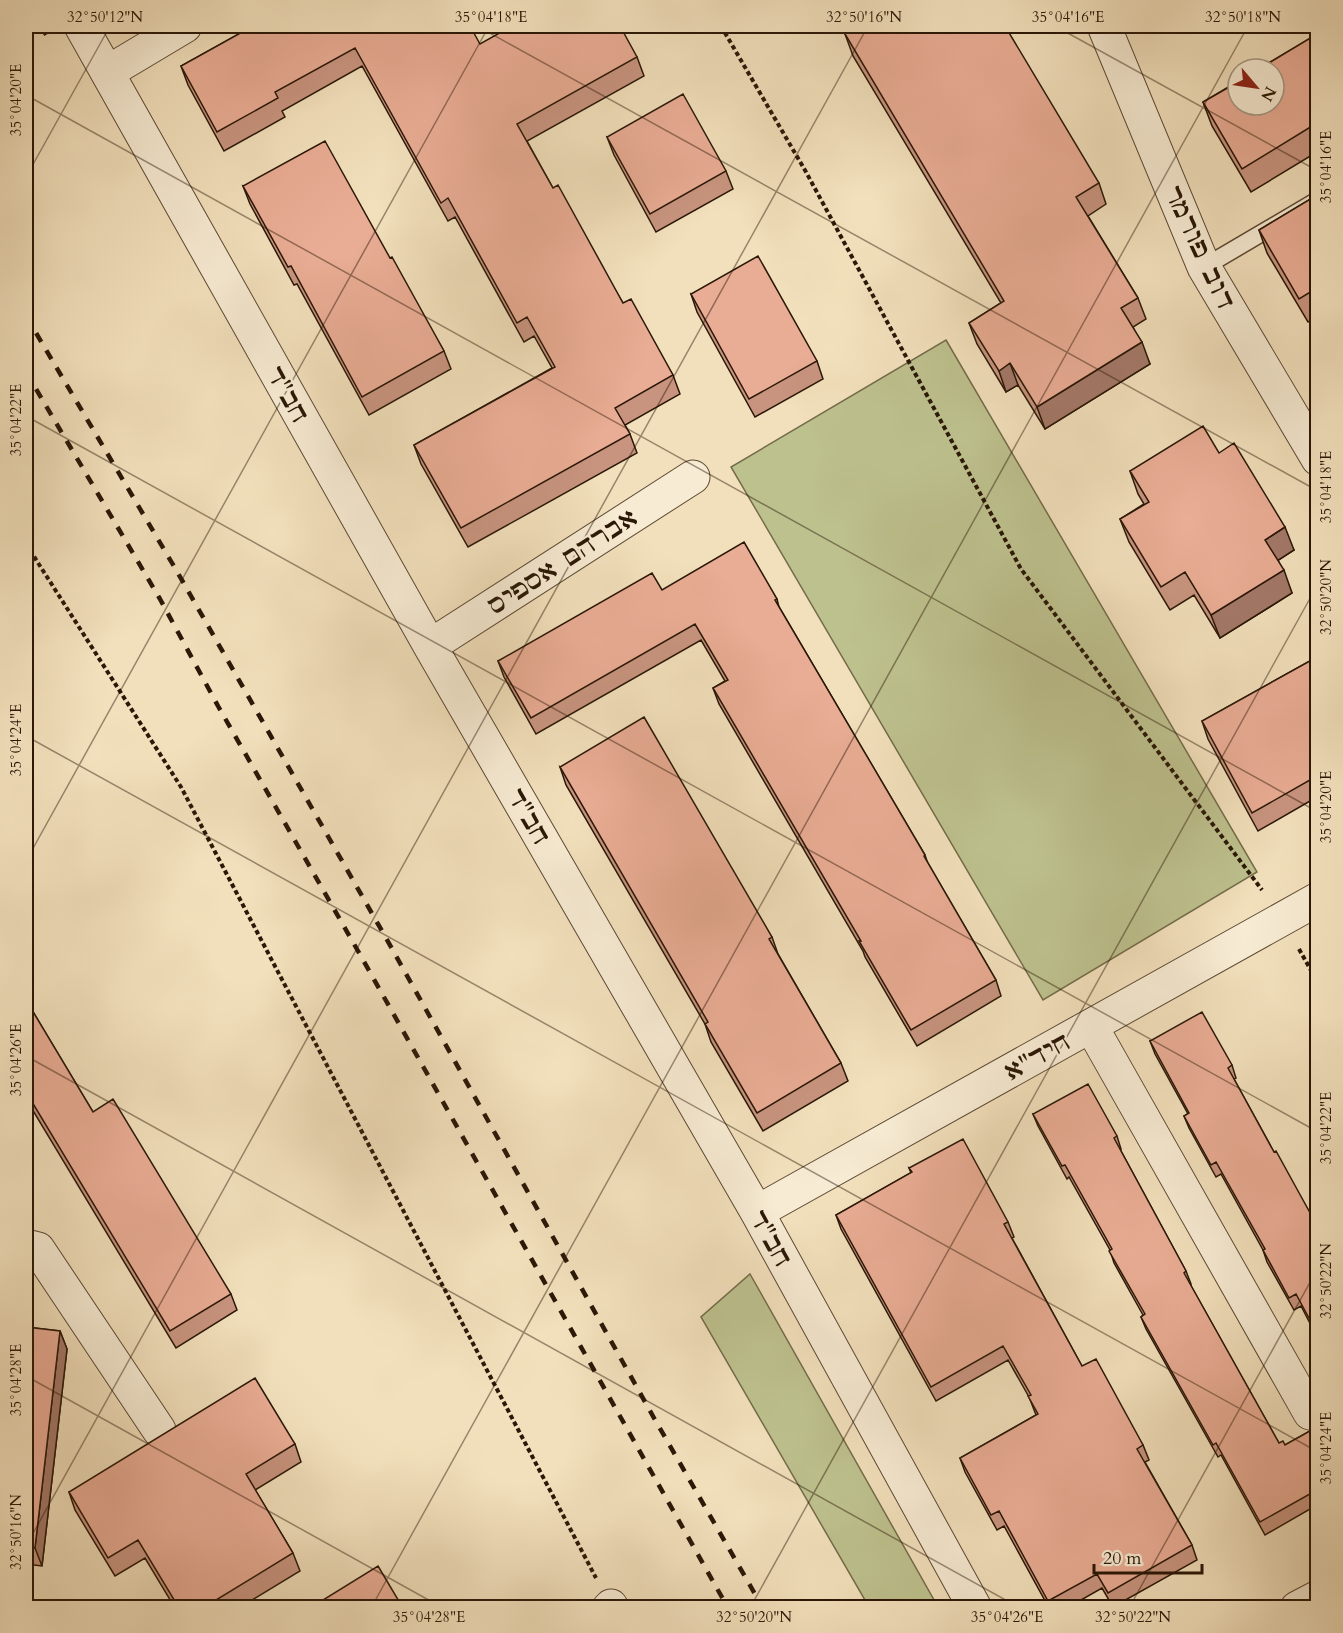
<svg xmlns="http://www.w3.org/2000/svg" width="1343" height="1633" font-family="Cardo,'Frank Ruhl Libre',serif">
<rect width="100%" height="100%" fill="#f2e0bc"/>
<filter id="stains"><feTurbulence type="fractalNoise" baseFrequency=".00333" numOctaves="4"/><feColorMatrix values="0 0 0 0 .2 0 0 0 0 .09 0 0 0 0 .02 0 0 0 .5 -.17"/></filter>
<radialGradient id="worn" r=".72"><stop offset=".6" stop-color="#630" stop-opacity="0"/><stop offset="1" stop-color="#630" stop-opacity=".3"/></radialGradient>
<path fill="#bdc18e" stroke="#746c4a" stroke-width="1.5" d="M946 340 1257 872 1043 1000 731 467Z
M750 1274 938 1607H869L701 1317Z"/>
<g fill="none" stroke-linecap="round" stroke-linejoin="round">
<defs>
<path id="lane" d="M1204 267 1318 200"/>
<path id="street" d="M81 26 430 646 757 1212 975 1608
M1104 26 1204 267 1318 459
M108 72 185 26
M430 646 693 477
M1091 1026 1310 1413
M757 1212 1318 899
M26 1246 38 1249 159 1430
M609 1608 611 1606
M1297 1608 1318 1597"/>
</defs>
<use href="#lane" stroke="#5c4934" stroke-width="19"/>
<use href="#street" stroke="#5c4934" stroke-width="35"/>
<path stroke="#2a1707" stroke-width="4" stroke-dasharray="4.5 3" stroke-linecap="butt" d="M40 26 46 35
M721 26 806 172 1021 569 1262 890
M26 544 181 787 596 1578
M1299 949 1318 983"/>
<use href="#lane" stroke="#f7ebd3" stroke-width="16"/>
<use href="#street" stroke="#f7ebd3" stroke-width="33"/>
<path stroke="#2a1707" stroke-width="4.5" stroke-dasharray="10 10" stroke-linecap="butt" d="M26 316 175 568 386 938 654 1418 763 1608
M26 372 160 599 218 706 358 951 728 1608"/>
</g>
<path fill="#c8947f" stroke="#2a1707" stroke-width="1.5" d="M253 26 637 57 644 76 527 141 553 188 623 303 673 375 680 394 625 425 630 434 637 453 468 547 421 464 414 445 552 368 534 336 524 342 455 217 448 221 362 66 282 111 285 117 224 151 188 85 181 66Z
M845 34 1099 183 1106 204 1088 216 1138 298 1146 319 1133 327 1150 364 1045 429 1018 385 1006 392 977 344 969 323 1001 303 853 56Z
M1317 34V152L1251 192 1212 126 1203 102Z
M607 137 726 171 733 189 656 232 614 155Z
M243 186 390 258 444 351 451 369 369 415 297 284 294 285 250 204Z
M1317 195V316L1308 322 1267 253 1259 230Z
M691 294 817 361 823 379 755 417 697 312Z
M1219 453 1294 550 1278 560 1292 593 1220 638 1194 595 1170 610 1129 542 1120 519 1144 504 1138 494 1130 471Z
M662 590 777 599 779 607 925 855 928 864 996 980 1001 996 917 1046 865 957 863 951 719 704 713 688 725 681 701 640 536 734 504 677 498 661Z
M1317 657V797L1258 831 1208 739 1202 721Z
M560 767 772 937 778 954 841 1063 848 1081 763 1131 711 1042 705 1024 566 785Z
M26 1000 93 1112 231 1294 237 1310 176 1348 26 1099Z
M1150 1041 1232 1065 1236 1078 1234 1079 1274 1152 1314 1220 1317 1218V1337L1301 1306 1294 1310 1267 1262 1263 1250 1221 1174 1216 1177 1189 1128 1184 1116 1188 1114 1155 1054Z
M1033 1114 1117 1136 1121 1149H1120L1186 1271 1191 1284H1190L1279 1443 1285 1445 1317 1427V1505L1265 1535 1221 1455 1218 1457 1146 1329 1141 1317 1143 1315 1114 1263 1110 1250 1069 1177 1067 1179 1038 1126Z
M909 1168 1008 1222 1014 1237 1012 1238 1082 1366 1143 1445 1149 1460 1145 1462 1192 1545 1197 1560 1113 1607 1102 1588 1067 1608H1049L1004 1526 997 1530 965 1472 960 1458 1036 1415 1029 1397 1008 1360 936 1401 841 1229 836 1215 911 1173Z
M26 1327 60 1331 67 1349 42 1566 26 1564Z
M295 1444 301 1462 255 1490 293 1553 300 1571 239 1608H175L145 1558 115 1576 75 1510 69 1492Z"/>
<path fill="#a37868" stroke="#2a1707" stroke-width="1.5" d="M1142 342 1150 364 1045 429 1037 407Z
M1010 363 1018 385 1006 392 999 371Z
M1285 527 1294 550 1274 563 1265 540Z
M1284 570 1292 593 1220 638 1211 615Z
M60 1331 67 1349 42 1566 35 1548Z"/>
<path fill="#e9ac94" stroke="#2a1707" stroke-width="1.5" d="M253 26H470L480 44 512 26H620L637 57 517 124 553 188 558 185 623 303 631 299 673 375 615 408 630 434 461 528 414 445 555 367 527 317 517 323 448 198 441 203 355 48 275 92 278 98 217 132 181 66Z
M859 26H1005L1099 183 1076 197 1138 298 1121 308 1142 342 1037 407 1010 363 999 371 969 323 1004 301 845 34Z
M1317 34V123L1242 169 1203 102 1238 82V105H1274V69H1259Z
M683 94 726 171 650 214 607 137Z
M325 141 390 258 392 257 444 351 362 397 291 266 288 267 243 186Z
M1317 195V288L1299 299 1259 230Z
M758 256 817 361 749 399 691 294Z
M1203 426 1219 453 1234 443 1285 527 1265 540 1284 570 1211 615 1185 572 1161 587 1120 519 1149 502 1130 471Z
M744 542 777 599 775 600 925 855 924 856 996 980 911 1030 859 941H861L713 688 728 680 695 624 531 718 498 661 652 573 662 590Z
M1317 657V776L1252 813 1202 721Z
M644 717 772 937 769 939 841 1063 757 1113 705 1024 708 1022 560 767Z
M26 1000 93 1112 113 1099 231 1294 170 1331 26 1092Z
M1202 1012 1232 1065 1228 1068 1274 1152 1276 1151 1314 1220 1317 1218V1333L1296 1294 1289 1298 1263 1250 1265 1249 1216 1162 1211 1165 1184 1116 1189 1113 1150 1041Z
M1088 1084 1117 1136 1114 1138 1186 1271 1184 1273 1279 1443 1283 1441 1285 1445 1317 1427V1490L1260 1522 1216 1443 1213 1445 1141 1317 1145 1314 1109 1251 1112 1249 1065 1165 1062 1166 1033 1114Z
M963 1139 1008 1222 1004 1224 1082 1366 1096 1359 1143 1445 1137 1449 1192 1545 1108 1593 1097 1574 1048 1601 999 1511 991 1515 960 1458 1038 1414 1028 1396 1031 1395 1003 1346 931 1387 836 1215 912 1172 909 1168Z
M26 1327 60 1331 35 1548 26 1547Z
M255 1378 295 1444 246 1474 293 1553 203 1608H179L138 1540 108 1558 69 1492Z
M378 1566 403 1608H310Z"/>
<path fill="none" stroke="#2a1707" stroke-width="1.5" stroke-opacity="0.45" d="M477 26 1318 491M1055 26 1318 171M26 95 1318 812M26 177 110 26M26 416 1318 1132M26 736 1318 1452M26 861 489 26M26 1056 1020 1608M26 1376 443 1608M26 1546 868 26M371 1608 1248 26M750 1608 1318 584M1129 1608 1318 1268"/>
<g text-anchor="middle" stroke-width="4.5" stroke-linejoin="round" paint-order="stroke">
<g font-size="26" fill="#2a1707" stroke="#f7ebd3">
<text transform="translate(1200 247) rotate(65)" y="9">דוב פורמר</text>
<text transform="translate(288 394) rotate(61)" y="9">חב"ד</text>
<text transform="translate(562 561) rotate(-33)" y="9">אברהם אספיס</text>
<text transform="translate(529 816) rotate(60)" y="9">חב"ד</text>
<text transform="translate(1037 1056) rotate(-29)" y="9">חיד"א</text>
<text transform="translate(771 1238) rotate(61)" y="9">חב"ד</text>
</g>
</g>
<rect width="1343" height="1633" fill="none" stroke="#f2e0bc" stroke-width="66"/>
<g transform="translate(1256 87) rotate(119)"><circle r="28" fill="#f7ebd3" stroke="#a59681" stroke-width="1.5"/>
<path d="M0-4.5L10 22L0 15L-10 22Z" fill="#8f2418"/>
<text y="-9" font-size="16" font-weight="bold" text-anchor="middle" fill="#2a1707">N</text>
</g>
<path d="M1094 1564v9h108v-9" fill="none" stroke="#2a1707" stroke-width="3"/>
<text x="1103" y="1564" font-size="18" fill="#2a1707" stroke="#f7ebd3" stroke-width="4.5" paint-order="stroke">20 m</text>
<rect x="33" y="33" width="1277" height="1567" fill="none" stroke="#2a1707" stroke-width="2"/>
<g font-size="15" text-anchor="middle" fill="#2a1707">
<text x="105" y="22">32°50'12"N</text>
<text x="491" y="22">35°04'18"E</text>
<text x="864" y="22">32°50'16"N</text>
<text x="1068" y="22">35°04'16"E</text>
<text x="1243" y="22">32°50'18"N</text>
<text transform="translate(16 100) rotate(-90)" y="5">35°04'20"E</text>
<text transform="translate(1326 167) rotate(-90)" y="5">35°04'16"E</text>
<text transform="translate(16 420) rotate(-90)" y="5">35°04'22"E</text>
<text transform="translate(1326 487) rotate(-90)" y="5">35°04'18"E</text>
<text transform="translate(1326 597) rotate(-90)" y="5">32°50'20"N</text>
<text transform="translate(16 740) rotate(-90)" y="5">35°04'24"E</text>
<text transform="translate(1326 807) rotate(-90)" y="5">35°04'20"E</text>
<text transform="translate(16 1060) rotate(-90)" y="5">35°04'26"E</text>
<text transform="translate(1326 1128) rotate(-90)" y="5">35°04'22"E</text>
<text transform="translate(1326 1281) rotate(-90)" y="5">32°50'22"N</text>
<text transform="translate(16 1380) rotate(-90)" y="5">35°04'28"E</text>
<text transform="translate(1326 1448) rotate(-90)" y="5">35°04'24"E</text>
<text transform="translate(16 1532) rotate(-90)" y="5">32°50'16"N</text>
<text x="429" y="1622">35°04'28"E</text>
<text x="754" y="1622">32°50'20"N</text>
<text x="1007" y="1622">35°04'26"E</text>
<text x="1133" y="1622">32°50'22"N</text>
</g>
<rect width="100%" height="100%" filter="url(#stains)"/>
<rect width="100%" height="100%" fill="url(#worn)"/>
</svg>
